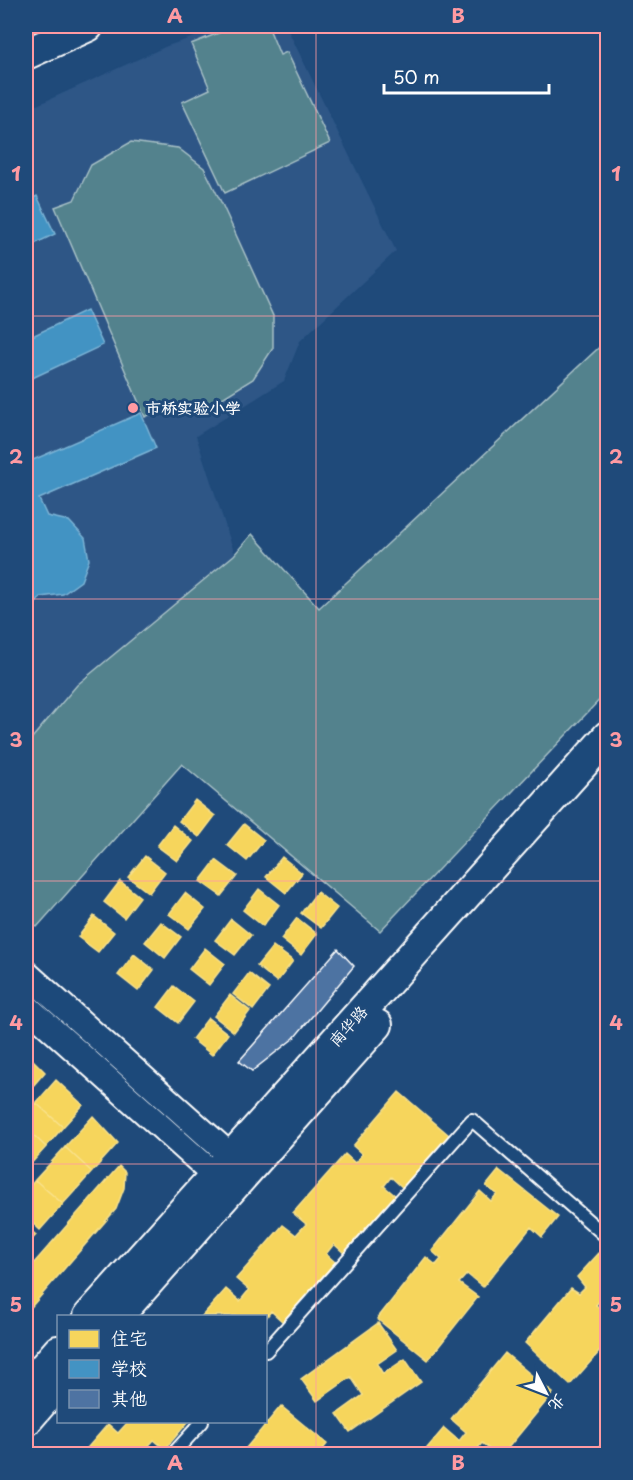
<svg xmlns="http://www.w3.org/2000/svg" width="633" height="1480" font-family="'Playpen Sans','LXGW WenKai TC',sans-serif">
<rect width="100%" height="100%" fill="#1f4a7a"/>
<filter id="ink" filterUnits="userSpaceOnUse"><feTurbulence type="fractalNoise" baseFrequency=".0167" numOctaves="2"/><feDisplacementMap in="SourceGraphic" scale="12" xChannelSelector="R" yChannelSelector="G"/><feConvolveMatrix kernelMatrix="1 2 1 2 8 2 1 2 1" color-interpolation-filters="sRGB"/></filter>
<g filter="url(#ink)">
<path fill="#2d5686" d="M227 26H286L396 251 300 341 284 381 196 436 235 555 77 685 26 745V110L167 46Z"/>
<path fill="#52828d" stroke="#a8c0c6" stroke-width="1.5" d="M236 26H268L280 55 287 52 330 143 225 193 182 102 210 89 191 44Z
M131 142 178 148 204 168 222 204 273 316V348L253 379 208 407 173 404 145 417 55 207 74 200 91 165Z
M607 340V692L380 931 182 764 37 927 26 918V745L77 685 234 555 252 534 319 608Z"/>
<path fill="#f6d55c" stroke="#f9e28d" stroke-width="1.5" d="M195 800 215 816 199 837 179 821Z
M244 824 264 840 247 861 227 845Z
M173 825 193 841 177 861 157 846Z
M145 856 165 872 149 893 128 877Z
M282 857 302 873 286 893 266 877Z
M216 860 237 876 221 896 200 881Z
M120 881 140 897 124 918 104 902Z
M259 889 279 905 263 926 243 910Z
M317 892 337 908 321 928 301 913Z
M185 893 205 909 189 929 169 914Z
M94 916 114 932 98 952 78 937Z
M297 918 317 934 301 955 281 939Z
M231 919 251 935 235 955 215 940Z
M161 922 181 937 165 958 145 942Z
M273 946 293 961 277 982 257 966Z
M205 948 225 964 209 985 189 969Z
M134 954 154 970 138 991 118 975Z
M249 973 269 989 253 1010 233 994Z
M174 986 194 1002 178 1023 158 1007Z
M230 995 250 1011 234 1032 214 1016Z
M208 1018 228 1034 212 1055 192 1039Z
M26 1053 45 1072 26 1094Z
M56 1080 83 1105 63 1127 36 1103Z
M399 1092 449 1135 403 1188 391 1177 384 1186 397 1197 346 1255 334 1244 326 1254 335 1262 283 1322 271 1311 266 1318V1316H202L226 1289 240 1301 249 1290 236 1279 283 1225 296 1235 306 1224 293 1213 345 1154 355 1163 362 1154 353 1146Z
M36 1103 63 1127 46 1147 26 1128V1115Z
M93 1116 118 1143 92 1172 65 1147Z
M26 1128 46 1147 28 1167 26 1165Z
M65 1147 92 1172 63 1204 35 1180Z
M119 1166 125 1172 124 1188 116 1209 26 1313V1272Z
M499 1170 558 1217 542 1237 531 1227 483 1287 467 1274 459 1283 478 1297 428 1360 377 1319 426 1257 436 1265 441 1259 432 1251 480 1191 491 1201 497 1194 486 1186Z
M35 1180 63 1204 40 1230 26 1217V1191Z
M26 1226 36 1235 26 1246Z
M599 1253 608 1261V1300L604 1296 596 1305 608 1314V1342L570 1385 525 1343 571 1288 579 1293 585 1287 577 1277Z
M378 1323 397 1350 377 1364 383 1374 405 1359 421 1382 350 1432 337 1414 363 1395 351 1377 317 1401 301 1379Z
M505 1353 553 1393 503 1454H495L482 1443 475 1452 478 1454H422L444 1428 459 1441 466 1432 451 1419Z
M281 1406 327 1444 319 1454H241Z
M128 1422H188L165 1449 154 1440 143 1452 146 1454H82L108 1424 118 1433Z
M608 1437V1454H593Z"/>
<path fill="#4393c3" stroke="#7bb3d5" stroke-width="1.5" d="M37 196 55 234 26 248V202Z
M87 310 103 345 26 381V339Z
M141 413 156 448 39 499 47 516 69 521 85 538 89 560 81 581 63 594 41 597 26 615V524L28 522 26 517V463Z"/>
<path fill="#4e73a2" stroke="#fff" stroke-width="1.5" d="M338 949 354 966 294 1038 252 1071 239 1061Z"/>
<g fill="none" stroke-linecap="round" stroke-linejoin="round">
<defs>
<path id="service" d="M266 1351 472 1120 608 1238
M173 1454 202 1422"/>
<path id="minor" d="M26 973 243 1167
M26 1006 227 1186"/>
<path id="tertiary" d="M26 54 88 26
M89 1316 608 736
M118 1316 377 1025
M26 1388 58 1351
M26 1421 58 1384"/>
</defs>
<use href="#service" stroke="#fff" stroke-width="16"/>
<use href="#minor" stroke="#fff" stroke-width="28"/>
<use href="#tertiary" stroke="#fff" stroke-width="34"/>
<use href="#service" stroke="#1f4a7a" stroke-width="12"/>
<use href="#minor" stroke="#1f4a7a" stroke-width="24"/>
<use href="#tertiary" stroke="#1f4a7a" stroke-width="30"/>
</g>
</g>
<path fill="none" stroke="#ff9aa2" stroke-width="1.5" stroke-opacity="0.55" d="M316 26V1454M26 316H608M26 599H608M26 881H608M26 1164H608"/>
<circle fill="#ff9aa2" stroke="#1f4a7a" stroke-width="2" cx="133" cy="408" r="6"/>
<g text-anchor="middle" stroke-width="6" stroke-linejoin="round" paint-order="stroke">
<g font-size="16" font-weight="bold" fill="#fff" stroke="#1f4a7a" text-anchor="start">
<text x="145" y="414">市桥实验小学</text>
</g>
<g font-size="16" fill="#fff" stroke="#1f4a7a">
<text transform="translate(348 1026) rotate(-48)" y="6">南华路</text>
</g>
</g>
<rect width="633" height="1480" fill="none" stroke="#1f4a7a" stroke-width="66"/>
<rect x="57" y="1315" width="210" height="108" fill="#1f4a7a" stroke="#7992af" stroke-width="1.5"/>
<rect x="69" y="1330" width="30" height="18" fill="#f6d55c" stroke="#7992af" stroke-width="1.5"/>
<text x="111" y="1345" font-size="18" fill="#ffffff">住宅</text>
<rect x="69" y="1360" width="30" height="18" fill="#4393c3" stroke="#7992af" stroke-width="1.5"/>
<text x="111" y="1375" font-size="18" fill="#ffffff">学校</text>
<rect x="69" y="1390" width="30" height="18" fill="#4e73a2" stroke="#7992af" stroke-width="1.5"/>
<text x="111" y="1405" font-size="18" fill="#ffffff">其他</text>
<g transform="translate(546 1393) rotate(132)" stroke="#1f4a7a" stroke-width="4.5" paint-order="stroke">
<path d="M0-4.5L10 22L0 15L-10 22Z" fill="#ffffff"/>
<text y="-9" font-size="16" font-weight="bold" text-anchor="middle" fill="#ffffff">北</text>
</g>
<path d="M384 84v9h165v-9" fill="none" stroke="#ffffff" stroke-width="3"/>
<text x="393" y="84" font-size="18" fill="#ffffff" stroke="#1f4a7a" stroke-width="4.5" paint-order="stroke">50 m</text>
<rect x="33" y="33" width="567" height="1414" fill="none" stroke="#ff9aa2" stroke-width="2"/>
<g font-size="20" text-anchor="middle" font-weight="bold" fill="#ff9aa2">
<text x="175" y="23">A</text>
<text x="458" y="23">B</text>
<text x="16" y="181">1</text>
<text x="616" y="181">1</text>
<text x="16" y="464">2</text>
<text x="616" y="464">2</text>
<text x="16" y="747">3</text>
<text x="616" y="747">3</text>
<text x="16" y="1030">4</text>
<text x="616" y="1030">4</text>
<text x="16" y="1312">5</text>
<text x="616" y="1312">5</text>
<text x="175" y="1470">A</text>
<text x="458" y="1470">B</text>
</g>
</svg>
